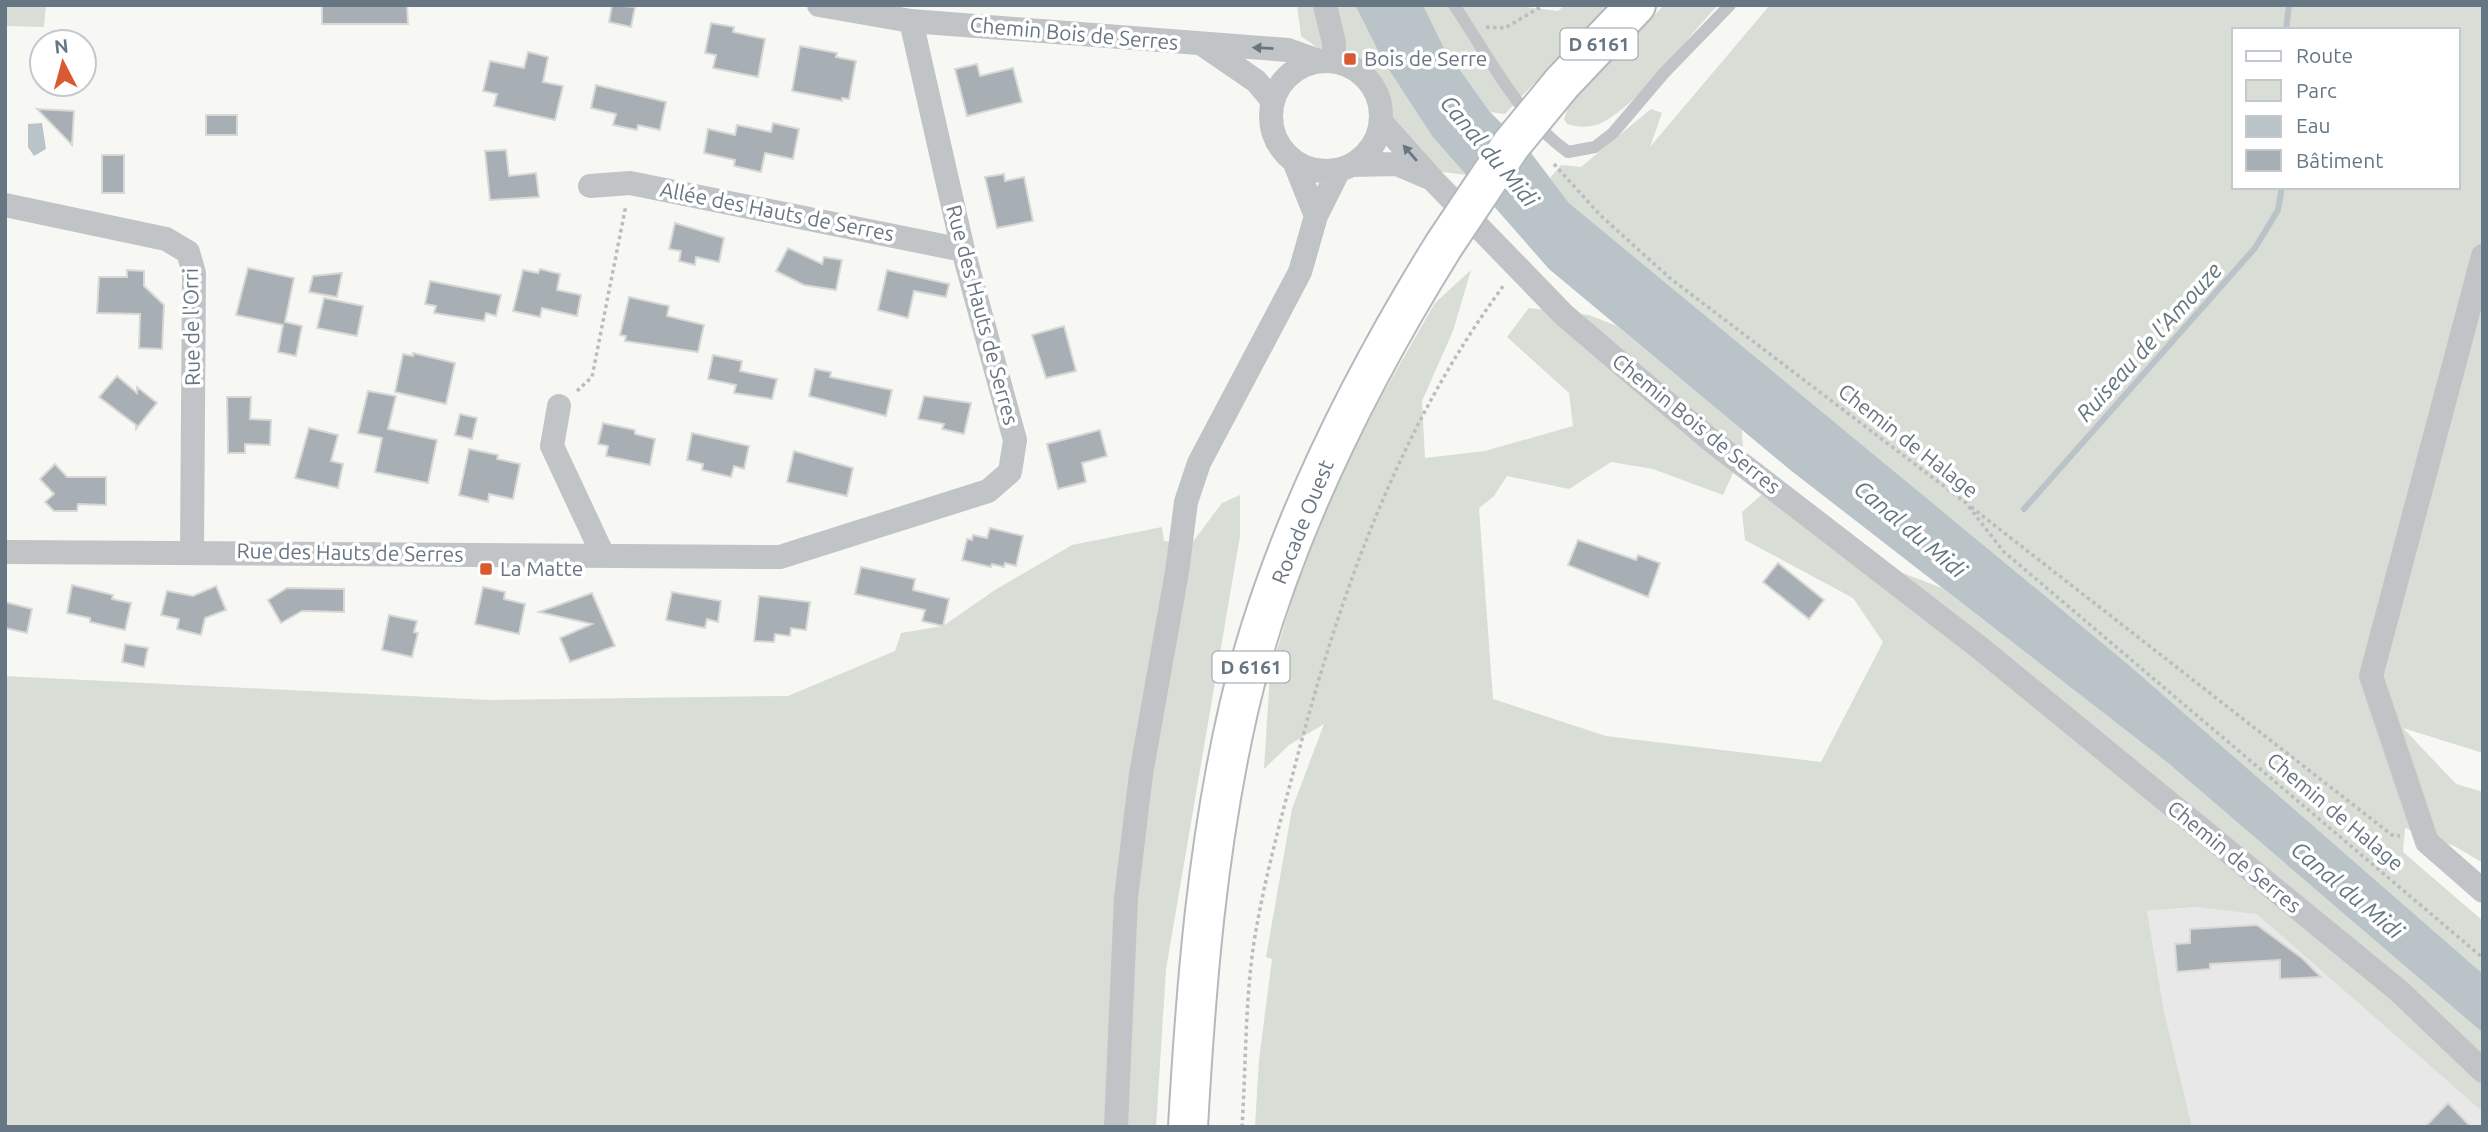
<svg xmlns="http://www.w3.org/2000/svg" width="2488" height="1132" font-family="Ubuntu,sans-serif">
<rect width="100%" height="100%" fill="#f7f7f4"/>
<path fill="#e7e8e7" d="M2264 902 2483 1091V1127H2192L2164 1011 2147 911Z"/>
<path fill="#d8ddd5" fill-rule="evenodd" d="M5 5H46L44 27 5 26Z
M1297 5H1355C1386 67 1421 123 1467 175L1434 171 1394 124 1385 97 1301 36Z
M1423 5H1509L1558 11 1565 5H1608L1505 114 1490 112 1443 46Z
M1664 5H1718C1687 37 1637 108 1599 124 1588 128 1577 127 1567 124L1564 119 1569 105Z
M1770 5H2483V753L2403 728 2456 784 2483 792V863L2456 847 2405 828 2403 852 2483 921V974L2130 666 1569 203 1550 178 1561 165 1581 167 1651 109 1662 113 1650 147ZM2234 30H2458V187H2234Z
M1471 270 1453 331 1422 401 1425 458 1485 451 1573 426 1569 393 1507 337 1529 308 1589 315 1617 326 1742 430 1743 451 1723 495 1653 469 1611 462 1569 489 1507 476 1494 496 1479 508 1493 699 1606 736 1821 762 1883 642 1853 598 1745 540 1742 512 1776 482 1868 560 1942 588 2168 763 2483 1033V1112L2257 914 2197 907 2147 911 2164 1011 2192 1127H1255L1259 1060 1272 959 1266 957 1292 809 1324 724 1289 745 1264 769 1270 673 1314 526 1385 390 1435 303Z
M1240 495V536L1166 969 1156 1127H5V676L489 700 788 696 895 651 901 633 943 626 995 590 1072 545 1162 527 1164 541 1192 543 1222 503Z"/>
<path fill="#b9c3c8" d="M1355 5H1423L1443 46 1490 112 1531 153 1569 203 2130 666 2483 974V1033L2168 763 1789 469 1549 269 1433 137 1384 62Z
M42 123 46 149 34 156 28 147V124Z"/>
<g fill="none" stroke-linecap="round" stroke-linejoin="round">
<path stroke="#b9c3c8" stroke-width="6" d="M2286 30 2289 5
M2024 509 2255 248 2278 210 2282 187"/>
</g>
<path fill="#a7afb4" stroke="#d8d8d6" stroke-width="2" d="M322 5H407L408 24H322Z
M612 5 635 7 631 27 609 22Z
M711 23 734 27 733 32 765 39 758 77 713 68 716 55 705 53Z
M800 46 837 53 836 57 856 61 849 99 842 98V101L792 91Z
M528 52 548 57 543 82 563 86 555 120 494 106 497 94 483 91 490 61 524 68Z
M977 64 980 76 1013 68 1022 102 967 116 955 69Z
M596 85 666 102 660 130 638 125 637 130 613 125 616 114 591 108Z
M37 109 74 111 72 145Z
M206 115H237V135H206Z
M773 123 799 129 793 159 765 153 761 172 734 166 735 160 704 153 708 129 735 135 737 125 771 132Z
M506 150 509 176 536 173 539 197 490 200 485 151Z
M102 155H124V193H102Z
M1004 174 1005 181 1024 177 1033 221 997 228 985 177Z
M675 223 724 238 719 262 696 257 695 265 679 261 681 251 669 249Z
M788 248 822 264 824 257 842 260 836 290 804 285 776 271Z
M248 268 294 278 285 322 302 326 296 356 278 352 283 325 236 315Z
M540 269 560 274 557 290 581 295 577 316 542 308 540 317 513 311 523 270 538 273Z
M127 270 144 271V286L164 305 162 349 139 348 140 314 97 313 99 277H127Z
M887 270 949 284 946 297 914 291 908 318 878 310Z
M342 273 337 297 309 292 313 276Z
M430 281 501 295 496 316 486 313 484 321 434 313 436 306 425 304Z
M629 297 669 306 667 316 704 325 698 352 625 341 626 336 620 335Z
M324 298 363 306 357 336 317 328Z
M1064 326 1076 371 1046 378 1032 335Z
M413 353 455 363 446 404 395 392 403 354 413 356Z
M713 355 742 361 740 371 777 379 772 399 734 393 736 385 708 379Z
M815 369 831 372 830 377 892 390 886 416 809 396Z
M117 376 137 393V387L157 403 136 429V425L99 397Z
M368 391 396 396 388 429 437 440 428 483 375 472 382 438 358 433Z
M924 396 971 403 964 434 942 429 944 424 918 419Z
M227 397H251L250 419 271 420 270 445 245 444V453H228Z
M460 414 477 418 472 439 455 435Z
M603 423 635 430V434L655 439 650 465 606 456 608 446 598 444Z
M309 428 338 435 331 461 343 464 338 488 295 478Z
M1100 430 1107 456 1082 463 1086 482 1058 489 1047 444Z
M692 433 749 446 744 469 734 466 731 477 702 470 703 464 687 460Z
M469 449 498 455 497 459 520 464 513 499 489 494 488 502 459 495Z
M794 451 853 468 847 496 787 482Z
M55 464 67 477H106V505L78 504 77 511H54L45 502 54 494 40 479Z
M990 528 1023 536 1016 566 1005 563 1004 567 992 564 991 567 962 560 967 539 972 540 973 535 987 538Z
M1578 540 1636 560 1638 555 1660 563 1648 597 1568 565Z
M1778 563 1824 600 1809 619 1763 582Z
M861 567 915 579 913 590 949 599 943 626 922 621 925 610 855 594Z
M72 585 113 595 112 599 131 603 125 630 90 622V618L67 613Z
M216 586 226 610 205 618 201 635 177 629 179 619 161 615 167 591 193 596Z
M483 587 505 592 504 599 525 604 519 634 475 624Z
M287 588 344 589V612L302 611 281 623 268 600Z
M672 592 721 601 718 622 707 619 705 628 666 620Z
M592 593 615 646 570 662 560 638 592 624 539 612Z
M759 596 810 602 806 630 791 628 790 636 775 634 774 642 754 641Z
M5 602 32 609 27 633 5 628Z
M389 615 417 621 414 632 418 633 412 657 382 650Z
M125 644 148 648 144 667 122 662Z
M2257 925 2302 958 2321 977 2280 979V960L2210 964V969L2177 972 2175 944 2190 943V929Z
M2448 1103 2471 1127H2425Z"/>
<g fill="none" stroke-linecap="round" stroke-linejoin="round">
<defs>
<path id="primary" d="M1562 83 1636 5
M1188 1127C1196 985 1207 846 1239 707 1277 545 1357 385 1444 245"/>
</defs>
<use href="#primary" stroke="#b5b9bd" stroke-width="42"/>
<path stroke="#babdbf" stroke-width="3.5" stroke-dasharray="3.5 3.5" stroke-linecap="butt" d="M1486 27 1505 28 1544 5
M1554 164 1600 215 1671 279 1966 503 2003 551 2483 958
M577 391 592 377 626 205
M1971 507 2392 835 2400 836
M1242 1127C1246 1066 1245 1002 1254 942 1264 881 1280 822 1296 762 1340 593 1399 427 1504 285"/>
<path stroke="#c0c4c7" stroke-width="12" d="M1454 5C1488 55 1518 117 1568 152L1595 147 1613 133 1665 72 1730 5"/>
<path stroke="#c0c4c7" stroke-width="24" d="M819 5 911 21 1288 50 1319 61
M1325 5 1334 43V61
M1205 46 1256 81 1273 101
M1271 116a55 55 0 1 1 110 0a55 55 0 1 1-110 0Z
M1294 161 1316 216
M1352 165 1397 164 1432 179 1382 123
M1432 179 1564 315 1708 438 1980 648 2399 991 2483 1071
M590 186 630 183 963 250
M5 205 166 239 188 252 194 273 192 551
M2483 256 2371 676 2427 842 2483 891
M559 406 552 446 603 555
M5 552 780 557 988 491 1010 472 1015 440 963 250 911 21
M1116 1127 1126 898 1141 774 1177 572 1186 502 1199 463 1300 272 1316 216 1339 170"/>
<use href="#primary" stroke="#fff" stroke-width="38"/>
<defs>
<path id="primary-bridge" d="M1444 245 1511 145 1562 83"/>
</defs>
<use href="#primary-bridge" stroke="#b5b9bd" stroke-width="42" stroke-linecap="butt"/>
<use href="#primary-bridge" stroke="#fff" stroke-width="38"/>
</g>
<defs><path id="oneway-solid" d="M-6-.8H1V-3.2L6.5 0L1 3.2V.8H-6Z" transform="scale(1.75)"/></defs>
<g fill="#677683">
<use href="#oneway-solid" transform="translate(1263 48) rotate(-177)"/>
<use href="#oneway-solid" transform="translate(1410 153) rotate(-131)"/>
</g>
<g fill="#d85a32" stroke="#fff" stroke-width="2.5">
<rect x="1343" y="52" width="14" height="14" rx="3.5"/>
<rect x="479" y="562" width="14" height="14" rx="3.5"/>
</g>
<g text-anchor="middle" stroke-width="7" stroke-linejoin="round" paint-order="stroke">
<g fill="#fff" stroke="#959fa8" stroke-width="2">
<rect x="1560.5" y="28.5" width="77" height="31" rx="5"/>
<rect x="1212.5" y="651.5" width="77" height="31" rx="5"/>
</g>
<g font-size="19" font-weight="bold" fill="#677683">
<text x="1599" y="51">D 6161</text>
<text x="1251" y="674">D 6161</text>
</g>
<g font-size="21" fill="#677683" stroke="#fff">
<text transform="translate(1074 34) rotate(5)" y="7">Chemin Bois de Serres</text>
<text transform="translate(777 212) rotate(11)" y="7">Allée des Hauts de Serres</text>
<text transform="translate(982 315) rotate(75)" y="7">Rue des Hauts de Serres</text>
<text transform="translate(192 327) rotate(-91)" y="7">Rue de l'Orri</text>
<text transform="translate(1696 424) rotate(39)" y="7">Chemin Bois de Serres</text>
<text transform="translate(1908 441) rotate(38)" y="7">Chemin de Halage</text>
<text transform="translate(1303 522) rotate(-68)" y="7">Rocade Ouest</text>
<text transform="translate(350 553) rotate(1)" y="7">Rue des Hauts de Serres</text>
<text transform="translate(2335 812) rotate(40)" y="7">Chemin de Halage</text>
<text transform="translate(2234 857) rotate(39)" y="7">Chemin de Serres</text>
</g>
<g font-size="21" fill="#677683" stroke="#fff" text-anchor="start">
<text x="1364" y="66">Bois de Serre</text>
<text x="500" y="576">La Matte</text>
</g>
<g font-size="23" font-style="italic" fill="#63777f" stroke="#fff">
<text transform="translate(1489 151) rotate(50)" y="8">Canal du Midi</text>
<text transform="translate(2149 342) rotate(-48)" y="8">Ruiseau de l'Amouze</text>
<text transform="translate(1910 529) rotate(40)" y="8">Canal du Midi</text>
<text transform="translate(2347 890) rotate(40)" y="8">Canal du Midi</text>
</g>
</g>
<rect width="2488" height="1132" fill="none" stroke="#677683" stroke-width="14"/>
<rect x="2232" y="28" width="228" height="161" fill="#ffffff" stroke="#c2c8cd" stroke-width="2"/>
<rect x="2246" y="51" width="35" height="10" fill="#ffffff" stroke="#c2c8cd" stroke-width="2"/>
<text x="2296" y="63" font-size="21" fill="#677683">Route</text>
<rect x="2246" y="80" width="35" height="21" fill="#d8ddd5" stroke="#c2c8cd" stroke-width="2"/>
<text x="2296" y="98" font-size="21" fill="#677683">Parc</text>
<rect x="2246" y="116" width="35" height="21" fill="#b9c3c8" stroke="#c2c8cd" stroke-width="2"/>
<text x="2296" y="133" font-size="21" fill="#677683">Eau</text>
<rect x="2246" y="150" width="35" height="21" fill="#a7afb4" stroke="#c2c8cd" stroke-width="2"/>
<text x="2296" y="168" font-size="21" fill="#677683">Bâtiment</text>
<g transform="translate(63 63) rotate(354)"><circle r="33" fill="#ffffff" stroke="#c2c8cd" stroke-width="2"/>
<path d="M0-5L12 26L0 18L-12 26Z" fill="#d85a32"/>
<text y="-10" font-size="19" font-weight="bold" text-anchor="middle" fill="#677683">N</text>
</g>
</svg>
